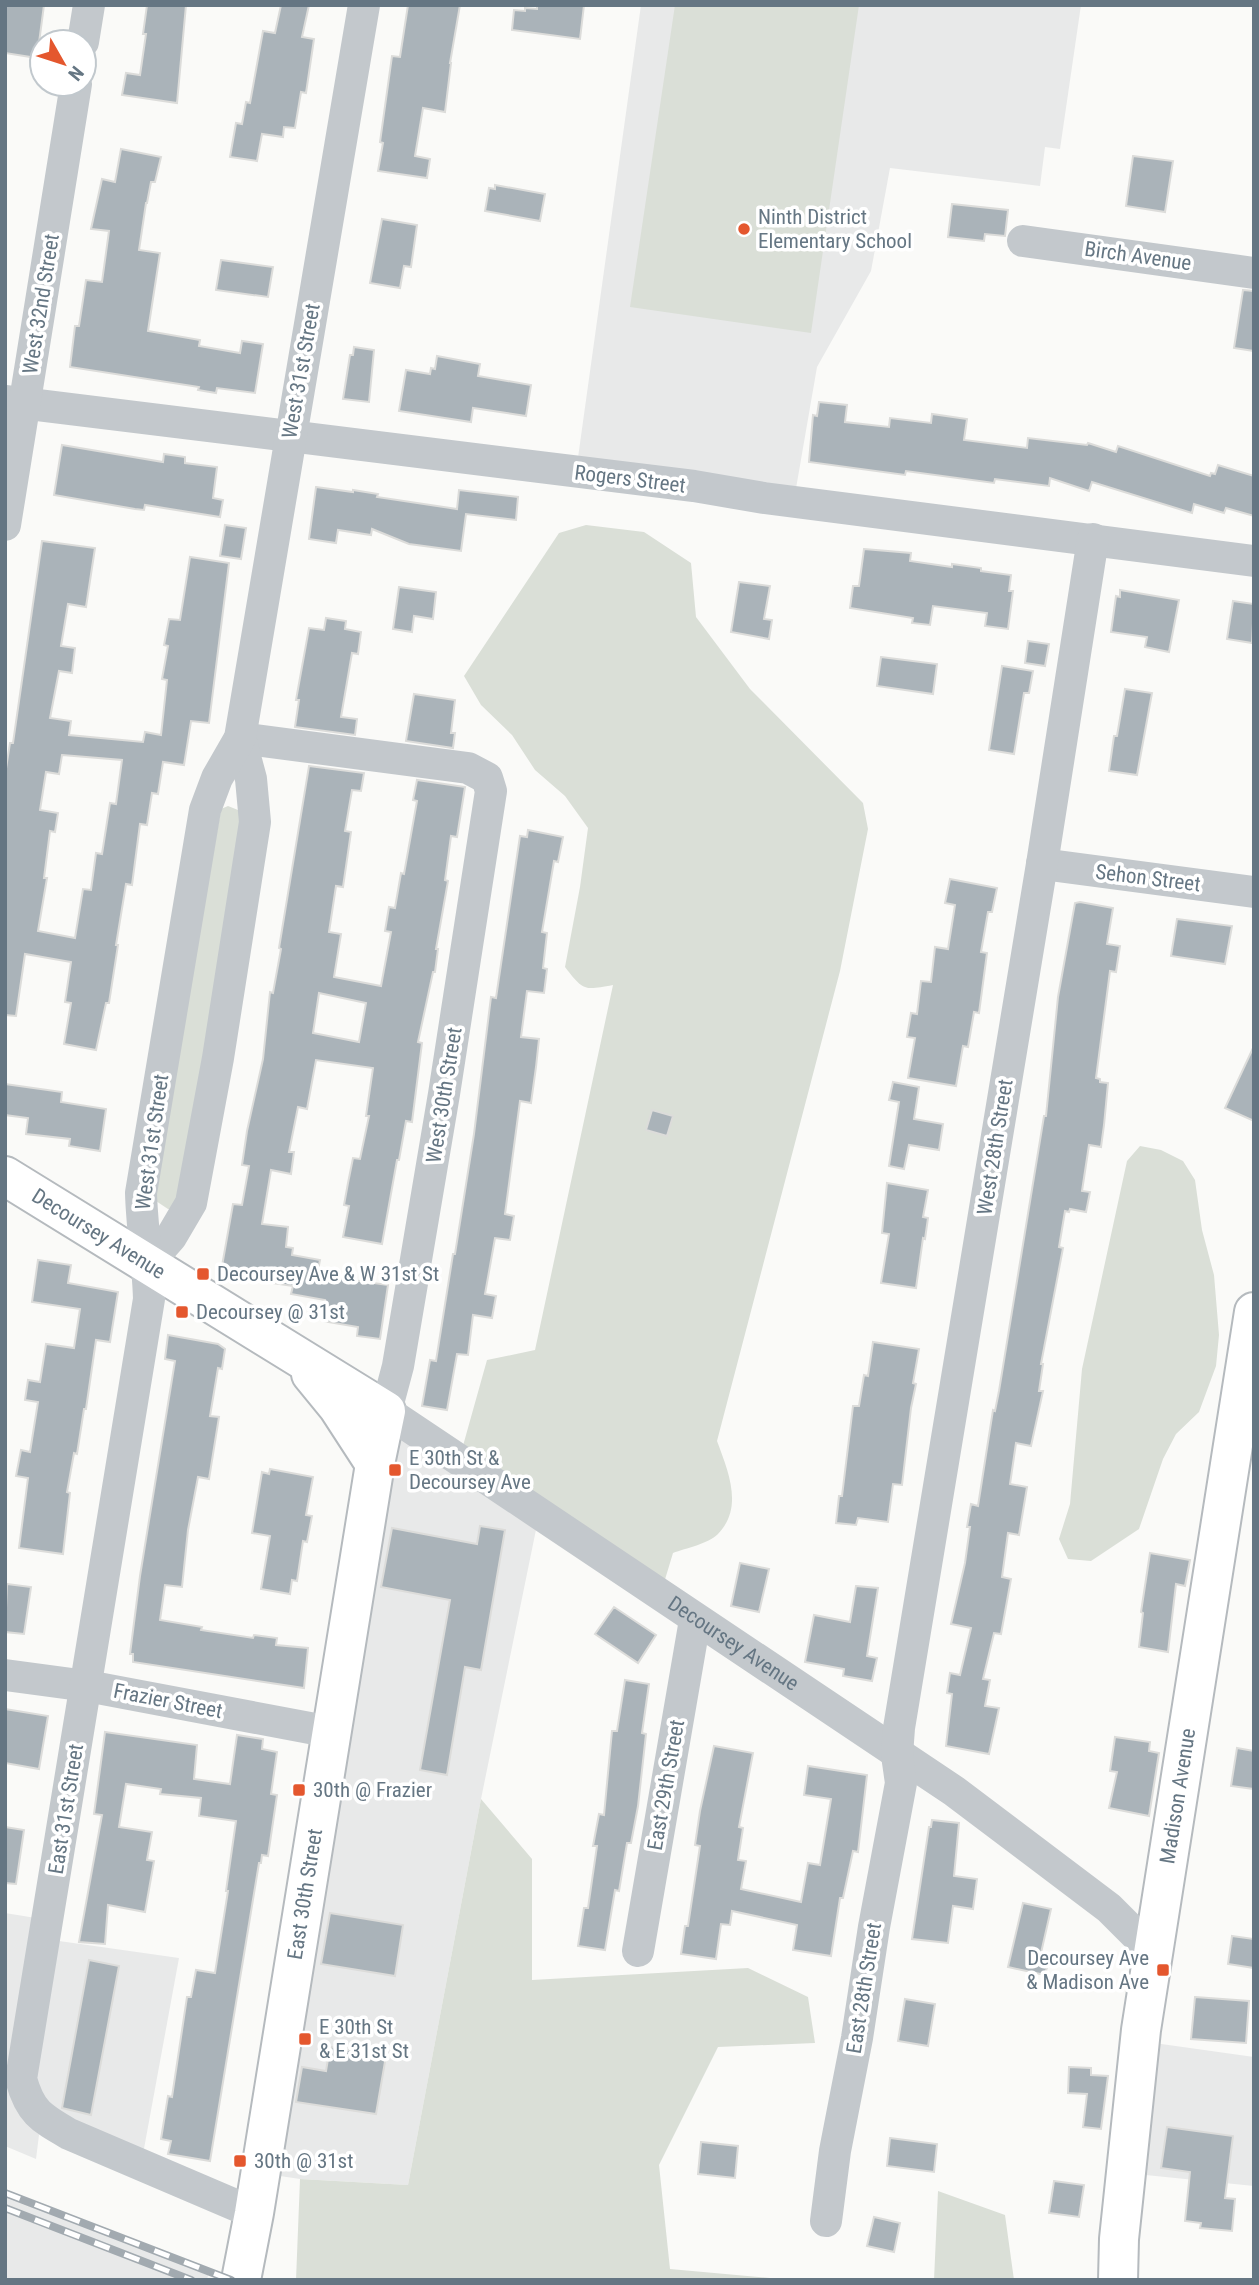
<svg xmlns="http://www.w3.org/2000/svg" width="1259" height="2285" font-family="'Roboto Condensed',sans-serif">
<rect width="100%" height="100%" fill="#fafaf8"/>
<path fill="#e8e9e9" d="M641 5H1081L1060 149 1045 147 1040 186 890 168 871 271 817 367 794 500 576 472Z
M386 1411 539 1515 481 1799 408 2185 300 2179 260 2173Z
M5 1913 48 1920 45 1939 179 1958 141 2165 41 2119 36 2159 5 2146Z
M1140 2041 1254 2057V2186L1126 2173Z
M5 2193 209 2271 207 2280H5Z"/>
<path fill="#dadfd7" d="M675 5H859L811 333 630 307Z
M586 525 644 532 691 563 696 617 750 689 863 803 868 829 840 971 717 1441C728 1471 744 1507 718 1534 708 1544 686 1548 673 1553L660 1596 459 1460 487 1360 535 1350 613 985C585 990 584 992 565 967L580 887 588 828 565 796 535 770 512 735 481 705 464 676 559 533Z
M228 806 238 810 244 818 184 1192 172 1209H168L153 1199 221 809Z
M1140 1146 1161 1150 1183 1161 1195 1180 1202 1230 1214 1275 1219 1335 1216 1366 1199 1412 1176 1434 1163 1459 1139 1529 1091 1561 1068 1559 1059 1539 1070 1504 1082 1369 1127 1161Z
M481 1799 532 1859V1980L748 1968 808 1997 815 2043 718 2047 659 2165 670 2269 791 2280H296L300 2179 408 2185Z
M938 2191 1005 2215 1014 2280H934Z"/>
<path fill="#aab3b9" stroke="#dcdcda" stroke-width="2" fill-rule="evenodd" d="M5 5H44L37 58 5 53Z
M147 5H186L177 103 122 95 126 73 140 75 146 34H143Z
M281 5H309L302 37 314 39 306 93 301 92 295 128 284 127 283 137 262 134 257 161 230 157 236 123 242 124 246 102 250 103 263 31 275 33Z
M408 5H460L450 63H451L445 112 423 108 415 156 430 159 427 178 378 171 383 143 380 142 392 56 400 57Z
M537 5H584L580 39 512 30 514 10 525 11V8L537 9Z
M121 149 161 157 155 182H151L147 203H146L139 250 160 253 148 331 200 340 199 346 240 353 242 341 263 344 255 393 217 388 216 393 198 390 199 387 70 367 75 326H79L86 280 102 282 109 231 91 229 102 179 115 182Z
M1133 156 1173 161 1165 212 1126 206Z
M495 185 545 194 540 221 485 211 489 188 495 189Z
M952 204 1008 210 1005 236 985 234 984 241 948 237Z
M382 219 417 225 411 267 404 266 400 288 370 283Z
M221 260 273 267 268 297 216 290Z
M1243 290 1254 291V351L1234 348Z
M354 347 374 350 369 402 343 399 350 355H353Z
M437 356 480 364 478 376 531 385 526 416 473 408 471 422 399 411 406 370 430 374 431 368 435 369Z
M819 402 847 405 845 422 889 427 890 418 931 423 932 414 967 419 964 440 1027 448 1028 438 1087 445 1088 443 1116 452 1118 446 1210 476 1211 473 1215 474 1218 465 1254 476V516L1226 508 1224 513 1194 504 1192 513 1092 482 1089 491 1050 478 1049 486 995 479 994 483 906 471 905 475 809 462 813 415 817 416Z
M62 445 163 462 164 454 185 457V463L217 467 213 498 223 500 220 517 145 505 144 510 135 509 54 495Z
M316 487 353 492V490L378 494 377 497 457 509 459 490 518 497 516 520 466 514 461 551 409 544 372 529 371 535 338 530 336 543 309 539Z
M225 525 246 528 241 559 220 556Z
M42 541 95 548 86 607 68 604 61 646 75 648 72 673 59 671 50 718 71 721 69 735 143 742 145 732 161 735 167 680 162 679 168 646 164 645 169 619 180 620 190 557 229 563 209 723 191 721 184 765 163 762 158 794 152 793 147 825 140 824 132 885 126 884 116 945H118L109 1003H106L96 1050 64 1044 71 1003 65 1002 71 962 25 954 16 1016 5 1015V775L10 743H13ZM62 755 122 760 116 804 110 803 102 854 96 853 91 890 83 889 75 938 38 931 47 878H44L50 831 55 832 58 813 40 810 46 772 59 774Z
M864 549 911 553 910 561 952 567V564L981 568V571L1011 575 1009 591H1013L1008 629 985 626 987 613 933 606 930 625 912 623 913 618 850 608 853 586H859Z
M739 582 770 586 764 619 772 620 769 639 731 632Z
M399 587 436 592 433 619 414 616 412 632 393 629Z
M1120 590 1179 600 1169 652 1145 647 1147 637 1111 632 1116 596 1120 597Z
M1233 601 1254 604 1252 643 1227 639Z
M326 618 346 621 345 629 361 632 358 654 352 653 341 717 357 719 355 735 295 727 299 700H296L309 628 324 630Z
M1028 641 1049 644 1045 666 1025 663Z
M881 657 937 664 933 694 877 686Z
M1002 666 1033 671 1029 693H1024L1014 754 989 750Z
M1125 689 1152 693 1137 775 1109 771 1114 736H1117Z
M414 694 455 700 451 733H455L453 748 406 741Z
M309 766 364 773 361 791 352 790 345 831 351 832 343 887 336 886 329 932 341 934 334 977 381 986 391 932 385 931 389 907 395 908 401 873 404 874 417 801 413 800 417 780 465 787 457 837 451 836 445 880 448 881 436 949H438L435 972H433L418 1042 422 1043 412 1122 406 1121 399 1160H397L382 1244 343 1237 349 1206 344 1205 348 1183 353 1158 360 1159 369 1116H366L373 1068 316 1060 307 1109 298 1107 289 1152H294L291 1174 271 1170 262 1224 288 1227 286 1247 293 1248 292 1255 320 1260 317 1275 388 1285 380 1339 357 1336 358 1327 322 1321 325 1300 291 1294 293 1286 265 1282 266 1274 222 1266 233 1204 242 1205 249 1166 242 1165 247 1131 263 1059 270 992 273 993 281 949 279 948ZM319 993 366 1003 359 1042 313 1033Z
M528 830 563 837 558 862 554 861 542 932 547 933 543 968 547 969 544 993 527 991 521 1037 539 1039 536 1067 531 1103 520 1101 505 1214 514 1216 510 1240 495 1238 485 1294 496 1296 492 1318 473 1315 468 1355 457 1354 447 1410 422 1406 430 1360 436 1361 453 1254H455L474 1134 491 997 496 998 520 836 527 837Z
M950 879 997 888 992 912H988L981 952 987 953 979 1013 974 1012 968 1047 963 1046 956 1086 908 1078 915 1038 907 1037 911 1013 917 1014 921 981 931 982 935 947 948 949 955 905 945 903Z
M1080 902 1113 908 1107 944 1120 946 1116 972 1110 971 1096 1078 1100 1079V1082L1108 1083 1104 1125 1101 1147 1089 1145 1082 1191 1090 1192 1086 1212 1070 1209 1069 1212 1065 1211 1059 1247 1063 1248 1041 1364H1043L1039 1391H1043L1031 1446 1016 1443 1010 1484 1027 1487 1019 1535 1008 1533 1002 1577 1011 1579 1001 1634 994 1633 983 1679 990 1680 985 1706 999 1708 989 1754 946 1746 952 1694 947 1693 950 1673 960 1675 971 1628 951 1624 965 1563 970 1527H967L971 1504 978 1506 993 1410 995 1411 999 1391 1044 1116H1046L1058 997 1075 903Z
M1177 919 1232 926 1225 964 1171 956Z
M1254 1046V1121L1225 1108Z
M893 1082 919 1087 914 1119 943 1124 939 1150 909 1145 904 1169 889 1166 899 1102 889 1100Z
M5 1084 62 1092 61 1102 106 1109 100 1151 69 1146 70 1139 26 1134 28 1118 5 1115Z
M652 1110 673 1116 667 1136 646 1130Z
M887 1183 928 1190 923 1217 928 1218 925 1239 923 1238 916 1288 881 1283 889 1234 882 1233Z
M38 1260 71 1265 68 1283 118 1292 110 1342 96 1340 86 1409H84L77 1454 74 1453 67 1492 70 1493 63 1554 19 1548 28 1478 16 1476 21 1450 30 1452 38 1402 25 1400 28 1380 40 1382 46 1344 74 1348 80 1309 32 1302Z
M168 1335 218 1344 225 1349 222 1369 218 1368 210 1416 219 1417 209 1479 198 1477 188 1530 182 1587 165 1585 160 1620 202 1627 201 1630 253 1638 254 1635 277 1638 276 1645 308 1648 304 1688 133 1662V1654H130L140 1576 175 1361 165 1359Z
M873 1342 919 1349 913 1383 916 1384 911 1408 902 1485 893 1484 888 1522 858 1518 856 1525 836 1523 839 1496H842L853 1406H859L864 1375 868 1376Z
M270 1469 313 1477 306 1515 312 1516 307 1542 303 1541 297 1581 292 1580 290 1594 261 1589 270 1536 252 1533 262 1472 269 1474Z
M480 1526 505 1530 481 1670 465 1667 447 1775 420 1770 450 1600 381 1587 392 1528 477 1544Z
M1150 1553 1190 1560 1185 1586 1176 1584 1168 1652 1139 1647 1143 1613 1141 1612Z
M740 1563 769 1569 759 1612 731 1606Z
M7 1584 31 1587 24 1634 5 1632Z
M856 1586 878 1588 867 1656 877 1658 872 1681 843 1676 844 1669 805 1662 814 1615 850 1622Z
M614 1607 656 1635 638 1663 595 1634Z
M625 1680 649 1684 642 1733 646 1734 638 1806 631 1843H627L619 1891 615 1890 605 1950 578 1946 584 1908H588L597 1846H593L599 1814 604 1815 612 1731H617Z
M5 1709 48 1716 39 1769 5 1763Z
M105 1732 197 1745 194 1779 230 1784 237 1735 263 1739 262 1749 277 1752 271 1794 277 1795 268 1856 262 1855 261 1863H259L210 2161 168 2154 171 2141 161 2139 168 2096 172 2097 187 1997H191L196 1970 215 1973 228 1891H226L236 1821 199 1816 201 1798 160 1794 161 1789 126 1784 119 1827 152 1832 147 1860 154 1861 145 1912 108 1905 105 1944 79 1942 102 1815 94 1814Z
M1115 1737 1150 1742 1149 1751 1159 1753 1149 1816 1109 1808 1117 1772 1110 1771Z
M714 1746 753 1753 739 1827 743 1828 738 1860 746 1861 741 1889 801 1902 808 1863 820 1865 831 1799 804 1795 808 1766 867 1775 858 1852 853 1851 843 1898H840L831 1956 793 1950 797 1925 732 1911 730 1925 721 1924 716 1959 681 1954 685 1926H688L700 1846 695 1845 700 1811Z
M1237 1748 1254 1751V1789L1231 1786Z
M932 1820 959 1823 954 1876 977 1879 973 1909 953 1906 948 1943 912 1939 929 1827H931Z
M5 1827 24 1830 16 1884 5 1883Z
M1023 1903 1051 1909 1041 1953 1050 1955 1045 1975 1008 1967Z
M330 1913 403 1925 395 1976 321 1964Z
M1232 1936 1254 1939V1968L1228 1964Z
M89 1960 119 1966 91 2115 62 2108Z
M1195 1997 1249 2001 1246 2043 1191 2039Z
M905 1999 935 2004 928 2046 898 2041Z
M330 2047 386 2056 376 2114 296 2102 302 2067 326 2071Z
M1069 2067 1091 2068V2075L1108 2076 1101 2129 1083 2127 1087 2094 1068 2093Z
M1167 2127 1233 2136 1225 2198 1235 2199 1232 2231 1200 2228 1201 2223 1185 2221 1190 2172 1161 2168Z
M890 2138 937 2144 934 2172 887 2166Z
M701 2142 738 2146 735 2178 698 2174Z
M1054 2181 1084 2185 1079 2217 1049 2213Z
M874 2217 900 2223 894 2252 867 2246Z"/>
<g fill="none" stroke-linecap="round" stroke-linejoin="round">
<defs>
<g id="major">
<path id="s2" d="M5 1176 386 1411 375 1464 254 2213 241 2280"/>
<path d="M311 1374 338 1407 375 1464"/>
<path id="s3" d="M1118 2280 1119 2239 1141 2030 1254 1312"/>
</g>
</defs>
<use href="#major" stroke="#b5babe" stroke-width="42"/>
<g stroke="#c3c8cc" stroke-width="32">
<path d="M83 42 89 5"/>
<path d="M1023 241 1254 273"/>
<path d="M5 401 694 486 764 498 1254 561"/>
<path d="M5 525 76 84"/>
<path id="s1" d="M240 738 468 768 487 778 491 791 444 1094 398 1366 386 1411 954 1791 1109 1908 1153 1952"/>
<path d="M1042 864 1254 892"/>
<path d="M148 1263 171 1237 191 1203 218 1058 255 822 251 779 240 738"/>
<path d="M5 1675 87 1686 331 1732"/>
<path d="M638 1951 695 1620"/>
<path d="M254 2213 69 2134C41 2118 30 2112 21 2079L149 1299C148 1263 142 1229 141 1193L205 810 217 778 240 738 364 5"/>
<path d="M826 2221 835 2151 857 2038 874 1927 901 1783 897 1755 899 1728 1042 864 1093 539"/>
</g>
<use href="#major" stroke="#fff" stroke-width="38"/>
<defs>
<path id="rail" d="M5 2193 231 2280
M5 2208 191 2280"/>
</defs>
<use href="#rail" stroke="#a2aab0" stroke-width="8"/>
<use href="#rail" stroke="#fff" stroke-width="5" stroke-dasharray="16" stroke-linecap="butt"/>
</g>
<g fill="#e4572e" stroke="#fff" stroke-width="2.5">
<circle cx="744" cy="229" r="7"/>
<rect x="196" y="1267" width="14" height="14" rx="3.5"/>
<rect x="175" y="1305" width="14" height="14" rx="3.5"/>
<rect x="388" y="1463" width="14" height="14" rx="3.5"/>
<rect x="292" y="1783" width="14" height="14" rx="3.5"/>
<rect x="1156" y="1963" width="14" height="14" rx="3.5"/>
<rect x="298" y="2032" width="14" height="14" rx="3.5"/>
<rect x="233" y="2154" width="14" height="14" rx="3.5"/>
</g>
<g text-anchor="middle" stroke-width="7" stroke-linejoin="round" paint-order="stroke">
<g font-size="21" fill="#657683" stroke="#fff" text-anchor="start">
<text x="758" y="224">Ninth District<tspan x="758" dy="24">Elementary School</tspan></text>
<text x="217" y="1281">Decoursey Ave &amp; W 31st St</text>
<text x="196" y="1319">Decoursey @ 31st</text>
<text x="409" y="1465">E 30th St &amp;<tspan x="409" dy="24">Decoursey Ave</tspan></text>
<text x="313" y="1797">30th @ Frazier</text>
<text x="1149" y="1965" text-anchor="end">Decoursey Ave<tspan x="1149" dy="24">&amp; Madison Ave</tspan></text>
<text x="319" y="2034">E 30th St<tspan x="319" dy="24">&amp; E 31st St</tspan></text>
<text x="254" y="2168">30th @ 31st</text>
</g>
<g font-size="21" fill="#657683" stroke="#fff">
<text transform="translate(1138 256) rotate(8)" y="7">Birch Avenue</text>
<text transform="translate(41 304) rotate(-81)" y="7">West 32nd Street</text>
<text transform="translate(301 371) rotate(-80)" y="7">West 31st Street</text>
<text transform="translate(630 479) rotate(7)" y="7">Rogers Street</text>
<text transform="translate(1148 878) rotate(7)" y="7">Sehon Street</text>
<text transform="translate(444 1095) rotate(-81)" y="7">West 30th Street</text>
<text transform="translate(152 1142) rotate(-82)" y="7">West 31st Street</text>
<text transform="translate(995 1147) rotate(-81)" y="7">West 28th Street</text>
<text dy="7" stroke="none"><textPath href="#s2" startOffset="110">Decoursey Avenue</textPath></text>
<text dy="7" stroke="none"><textPath href="#s1" startOffset="1312">Decoursey Avenue</textPath></text>
<text transform="translate(168 1701) rotate(11)" y="7">Frazier Street</text>
<text transform="translate(666 1785) rotate(-80)" y="7">East 29th Street</text>
<text dy="7" stroke="none"><textPath href="#s3" startOffset="488">Madison Avenue</textPath></text>
<text transform="translate(66 1809) rotate(-81)" y="7">East 31st Street</text>
<text transform="translate(305 1894) rotate(-81)" y="7">East 30th Street</text>
<text transform="translate(864 1988) rotate(-81)" y="7">East 28th Street</text>
</g>
</g>
<rect width="1259" height="2285" fill="none" stroke="#657683" stroke-width="14"/>
<g transform="translate(63 63) rotate(129)"><circle r="33" fill="#ffffff" stroke="#c1c8cd" stroke-width="2"/>
<path d="M0-5L12 26L0 18L-12 26Z" fill="#e4572e"/>
<text y="-10" font-size="19" font-weight="bold" text-anchor="middle" fill="#657683">N</text>
</g>
</svg>
